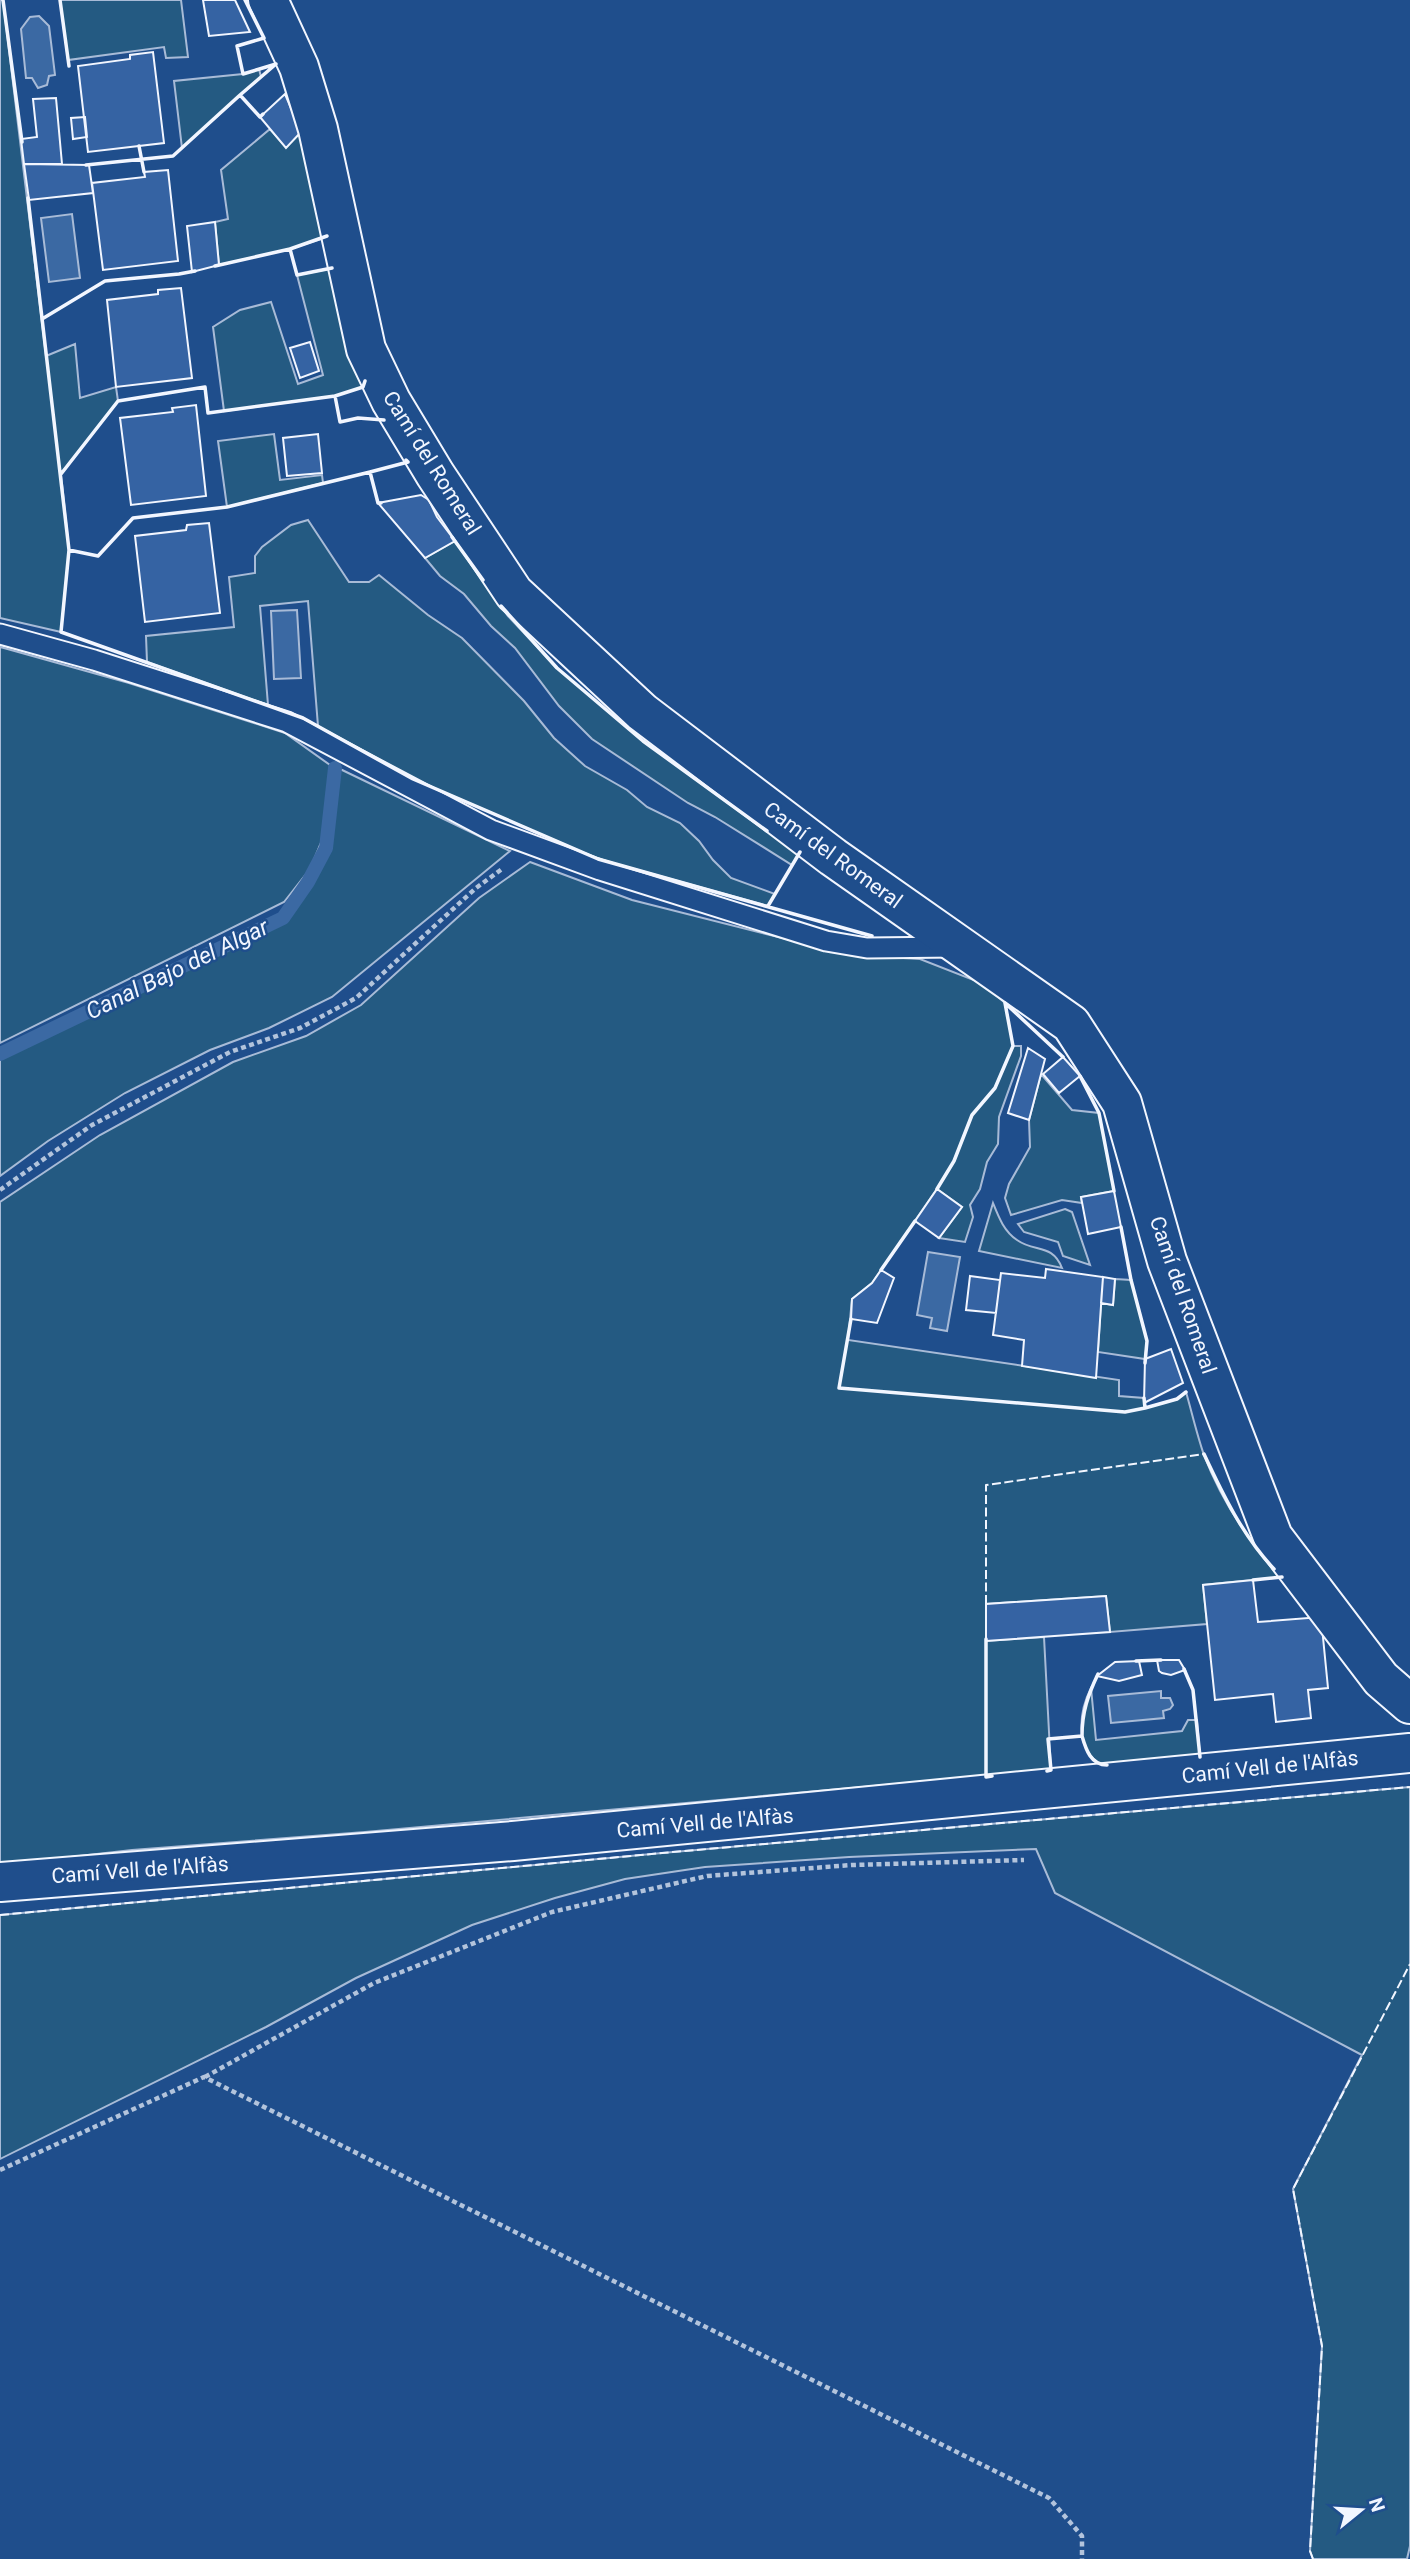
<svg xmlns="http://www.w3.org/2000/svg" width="1410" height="2559" font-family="Roboto,sans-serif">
<rect width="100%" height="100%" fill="#1f4e8c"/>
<path fill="#245a82" stroke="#a8bbd7" stroke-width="2" d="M0 0H3L46 356 75 344 80 398 116 387 118 401 61 474 69 550 61 632 0 618Z
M60 0H181L188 57 166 58 164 47 68 60Z
M259 69 261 77 182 148 174 81 243 74Z
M270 129 286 147 301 132 327 237 290 249 219 265 215 222 228 219 221 170Z
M334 268 365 383 363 387 335 396 224 411 213 327 240 310 271 302 298 384 323 375 297 275Z
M274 434 280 480 322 475 323 483 227 507 218 441Z
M308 520 349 582H369L379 575 428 615 462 638 524 701 554 738 585 766 627 790 647 807 680 823 699 841 713 860 731 878 775 894 768 906 598 859 413 779 318 726 308 601 260 606 268 705 147 662 146 636 234 627 229 577 255 573V556L262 547 291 525Z
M455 541 508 616 557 668 643 741 751 820 800 852 792 865 715 817 688 803 592 739 559 706 515 648 491 626 464 594 440 576 425 558Z
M0 647 129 683 285 733 330 765 323 838 310 869 284 902 0 1043Z
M338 768 510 851 332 997 269 1028 210 1050 125 1093 48 1141 0 1176V1058L284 919 310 883 328 849Z
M530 862 632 900 766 934 853 955 920 959 984 984 1005 1003 1013 1046H1021V1056L999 1117 998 1144 987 1162 980 1189 970 1205 973 1217 965 1242 939 1238 962 1207 937 1189 872 1283 852 1299 848 1340 1119 1380V1396L1144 1398 1145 1408 1177 1399 1186 1392C1192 1413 1197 1435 1204 1455 1221 1500 1249 1542 1282 1577L1203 1585 1207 1624 1110 1632 1106 1596 986 1604V1641L1044 1637 1051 1770 365 1832 132 1850 0 1865V1202L100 1135 233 1062 306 1036 361 1005 479 898Z
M1041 1074 1072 1110 1099 1113 1114 1191 1081 1197 1082 1203 1062 1200 1011 1215 1005 1198 1009 1184 1030 1147 1029 1120Z
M993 1203C999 1218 1004 1231 1017 1240 1035 1253 1052 1243 1062 1268L979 1251Z
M1065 1209 1072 1212 1090 1265 1063 1256 1058 1242 1024 1232 1018 1224Z
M1115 1279 1131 1280 1147 1341 1145 1359 1098 1352 1101 1303 1113 1305Z
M1091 1688 1096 1740 1182 1731 1188 1720H1197L1200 1757 1103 1766C1075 1750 1078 1714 1091 1688Z
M1410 1787V2546L1407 2559H1313L1310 2551 1322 2346 1293 2189 1362 2055 1055 1893 1036 1849 849 1857 705 1867 625 1879 555 1898 472 1925 356 1978 266 2027 0 2159V1915L662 1853Z"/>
<path fill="#3b69a3" stroke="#a8bbd7" stroke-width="2" d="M39 16 49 26 55 75 49 76 47 85 38 88 32 78H26L21 29 30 17Z
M72 214 80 278 49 282 41 218Z
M297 610 301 678 274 679 271 611Z
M928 1252 960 1257 947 1331 930 1328 932 1318 917 1315Z
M1161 1691V1698H1170L1173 1705 1170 1709 1163 1711 1164 1718 1111 1723 1108 1696Z"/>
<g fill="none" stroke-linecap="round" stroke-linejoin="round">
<path stroke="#3b69a3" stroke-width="14" d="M0 1054 283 918 308 882 326 848 335 768"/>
</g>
<path fill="#3563a3" stroke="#f2f6ff" stroke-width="2" d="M203 0H235L250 32 209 36Z
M153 52 164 143 88 152 78 66 130 59V55Z
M285 94 301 132 286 148 260 117Z
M56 98 62 164H24L21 139 37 137 33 99Z
M85 117 87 137 73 139 71 118Z
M24 164 89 165 93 193 29 200Z
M168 170 178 261 103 270 92 183 145 177 144 172Z
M215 222 219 265 192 272 187 226Z
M181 288 192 378 116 387 107 300 158 294V290Z
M310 342 319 371 300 378 290 348Z
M196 405 206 496 131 505 120 418 173 412 172 408Z
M318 434 322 473 287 476 283 438Z
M421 495 429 500 437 517 455 541 425 558 378 503Z
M209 523 220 613 145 622 135 536 186 530 187 525Z
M1028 1048 1045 1059 1029 1120 1008 1113Z
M1063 1057 1080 1076 1059 1093 1043 1074Z
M937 1189 962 1207 939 1238 915 1221Z
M1114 1191 1121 1227 1088 1234 1081 1197Z
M1046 1269 1103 1277 1096 1378 1022 1366 1024 1340 993 1335 1001 1273 1045 1278Z
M881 1270 894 1278 877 1323 851 1319 852 1299 872 1283Z
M970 1276 1000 1280 996 1313 966 1310Z
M1103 1277 1115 1279 1113 1305 1101 1303Z
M1171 1349 1183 1383 1144 1403 1145 1359Z
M1253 1580 1258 1622 1321 1617 1328 1688 1308 1690 1311 1718 1276 1722 1273 1694 1215 1700 1203 1585Z
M1106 1596 1110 1632 986 1641V1604Z
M1157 1660H1179L1185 1670 1171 1675 1162 1673 1159 1671Z
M1139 1661 1142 1675 1119 1681 1097 1676 1115 1662Z"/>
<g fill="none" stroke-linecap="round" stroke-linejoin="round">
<defs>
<path id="lane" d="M0 634 94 660 287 722 491 830 600 870 826 941 867 948 955 947"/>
<path id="street" d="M0 1882 513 1841 1410 1753"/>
<path id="secondary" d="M268 0 299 67 318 129 366 349 391 401 435 474 514 593 642 712 833 857 1071 1024 1122 1103 1167 1261 1273 1537 1381 1679 1410 1704"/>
</defs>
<use href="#lane" stroke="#f2f6ff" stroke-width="23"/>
<use href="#street" stroke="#f2f6ff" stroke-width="42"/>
<use href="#secondary" stroke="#f2f6ff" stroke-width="42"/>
<path stroke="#b3c4dc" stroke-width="4.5" stroke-dasharray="5 3.5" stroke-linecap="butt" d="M0 1190 92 1125 230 1052 300 1028 356 998 476 888 502 869
M205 2077 374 1983 552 1912 707 1876 852 1865 1024 1860
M0 2170 204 2077 1049 2498 1082 2536V2559"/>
<use href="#lane" stroke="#1f4e8c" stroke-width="19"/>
<use href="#street" stroke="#1f4e8c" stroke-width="38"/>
<use href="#secondary" stroke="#1f4e8c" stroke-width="38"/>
<path stroke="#f2f6ff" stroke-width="2" stroke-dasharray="9 3.5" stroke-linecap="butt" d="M986 1604V1485L1204 1454
M0 1915 662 1853 1410 1787
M1313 2559 1310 2551 1322 2346 1293 2189 1410 1964"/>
<path stroke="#f2f6ff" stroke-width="3.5" d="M3 0 22 142
M60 0 69 66
M245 0 264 38 237 46 243 74 276 64 240 95 260 117 263 114
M139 146 144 172
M86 165 173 156 240 95
M28 198 69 550 61 632 303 718 413 779 598 859 872 936
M327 236 290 249 297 275 332 268
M215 266 290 249
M42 319 105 281 179 274 195 271
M365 381 363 387 335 396 340 422 358 418 384 420
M61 474 118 401 205 387 208 413 335 396
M381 503H378L370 472 408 462 406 460
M452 537 483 580
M69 550 98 556 133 518 227 507 370 472
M501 606 557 668 643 741 767 831
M768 906 800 852
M1080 1076 1099 1113 1114 1191
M937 1189 954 1161 972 1115 995 1088 1013 1046 1005 1003 1063 1057
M1121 1227 1131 1280 1147 1341 1145 1363
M881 1270 915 1221
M851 1319 839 1388 1125 1412 1145 1408 1144 1398
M1145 1408 1177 1399 1186 1392
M1204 1454C1223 1495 1243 1536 1274 1569
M1253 1580 1282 1577
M986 1639V1777L992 1776
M1136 1661 1161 1660
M1184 1669 1193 1690 1200 1757
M1082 1736C1082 1712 1088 1695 1098 1674
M1047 1771 1051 1770 1048 1739 1082 1736C1086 1750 1091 1765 1107 1765"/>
</g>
<g text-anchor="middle" stroke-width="5" stroke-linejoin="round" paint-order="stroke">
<g font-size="21" fill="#f2f6ff" stroke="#1f4e8c">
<text transform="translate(432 463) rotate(58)" y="7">Camí del Romeral</text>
<text transform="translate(833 855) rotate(36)" y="7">Camí del Romeral</text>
<text transform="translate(1183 1295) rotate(71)" y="7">Camí del Romeral</text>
<text transform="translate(1270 1767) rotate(-6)" y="7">Camí Vell de l'Alfàs</text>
<text transform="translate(705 1823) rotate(-5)" y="7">Camí Vell de l'Alfàs</text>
<text transform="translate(140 1870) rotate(-4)" y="7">Camí Vell de l'Alfàs</text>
</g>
<g font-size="23" font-style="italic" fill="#f2f6ff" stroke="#1f4e8c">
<text transform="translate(177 969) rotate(-26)" y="8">Canal Bajo del Algar</text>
</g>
</g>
<g transform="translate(1361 2510) rotate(72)" stroke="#1f4e8c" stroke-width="5" paint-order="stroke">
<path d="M0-5L12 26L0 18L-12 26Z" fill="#f2f6ff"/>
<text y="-10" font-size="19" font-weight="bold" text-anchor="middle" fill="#f2f6ff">N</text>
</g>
</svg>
